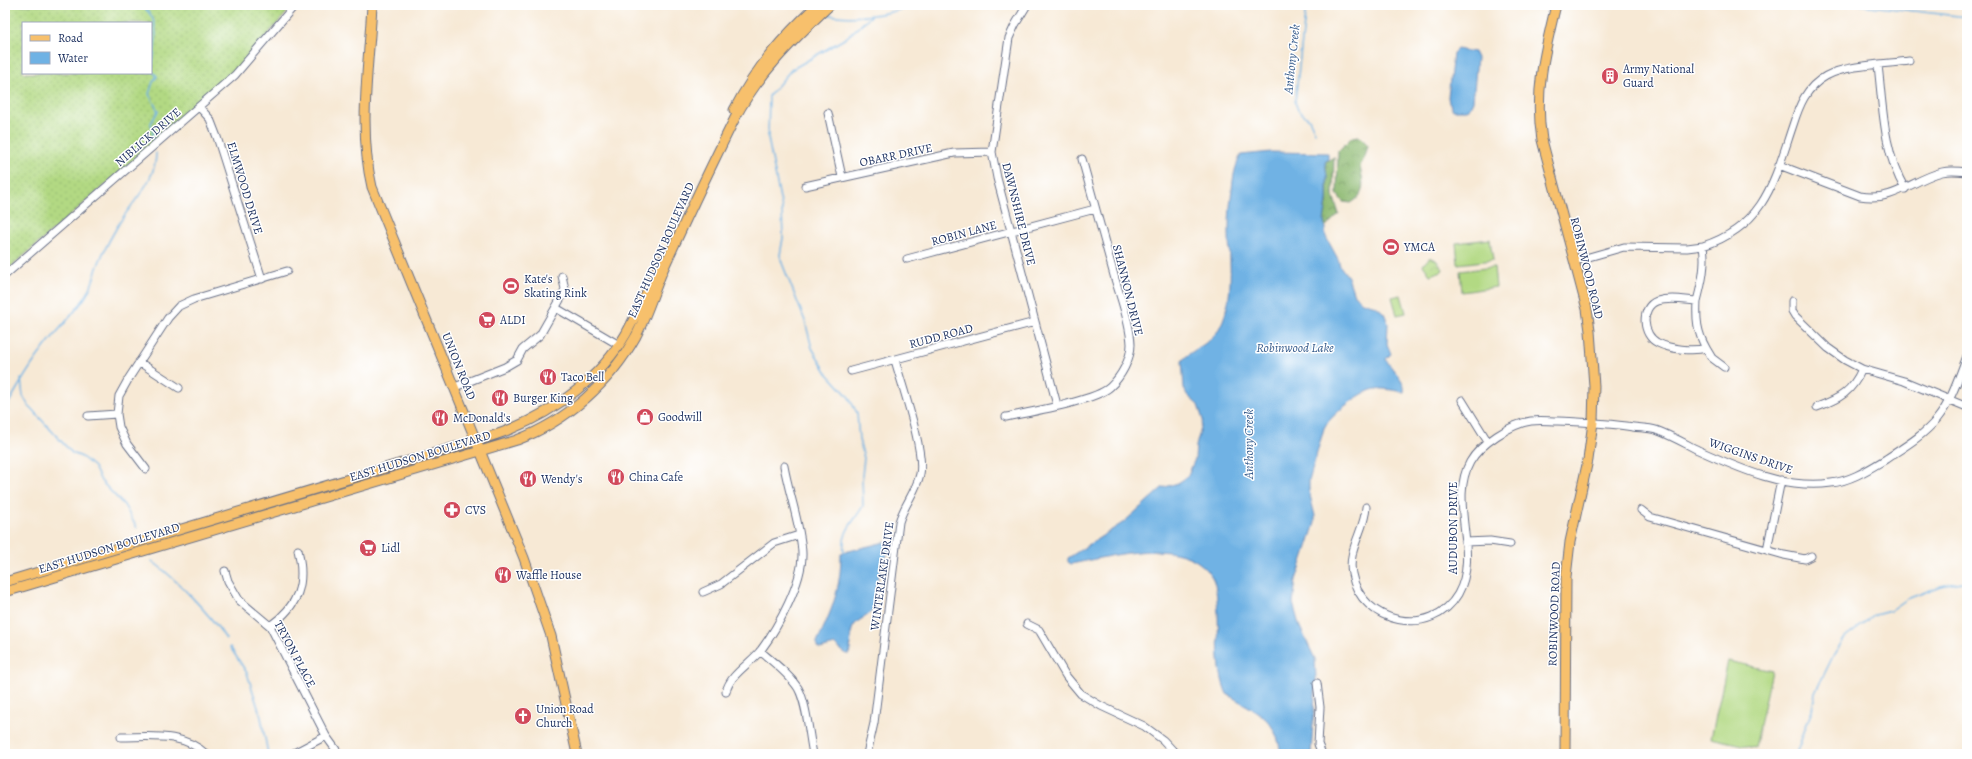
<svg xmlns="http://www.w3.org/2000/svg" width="1972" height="759" font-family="Alegreya,serif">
<defs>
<pattern id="grass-dots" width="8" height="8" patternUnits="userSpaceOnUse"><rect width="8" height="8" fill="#b2d983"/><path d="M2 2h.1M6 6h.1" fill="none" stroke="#98bb74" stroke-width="1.8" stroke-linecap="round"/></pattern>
<pattern id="forest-crowns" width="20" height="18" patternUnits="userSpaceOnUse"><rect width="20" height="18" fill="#8db971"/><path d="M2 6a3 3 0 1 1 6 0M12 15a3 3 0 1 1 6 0" fill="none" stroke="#729760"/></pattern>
<pattern id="park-crowns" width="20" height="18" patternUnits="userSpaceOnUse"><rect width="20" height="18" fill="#b2d983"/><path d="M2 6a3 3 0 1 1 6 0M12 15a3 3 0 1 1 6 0" fill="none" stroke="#98bb74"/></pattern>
</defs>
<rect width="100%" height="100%" fill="#fff"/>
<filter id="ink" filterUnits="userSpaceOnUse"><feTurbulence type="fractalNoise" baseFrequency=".025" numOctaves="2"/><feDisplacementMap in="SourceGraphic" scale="8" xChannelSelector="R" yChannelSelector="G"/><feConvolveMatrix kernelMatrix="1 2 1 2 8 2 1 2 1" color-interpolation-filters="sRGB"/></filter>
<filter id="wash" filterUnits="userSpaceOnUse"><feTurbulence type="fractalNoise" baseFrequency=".012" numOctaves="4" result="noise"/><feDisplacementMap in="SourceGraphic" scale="16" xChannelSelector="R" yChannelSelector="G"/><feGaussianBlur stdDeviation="0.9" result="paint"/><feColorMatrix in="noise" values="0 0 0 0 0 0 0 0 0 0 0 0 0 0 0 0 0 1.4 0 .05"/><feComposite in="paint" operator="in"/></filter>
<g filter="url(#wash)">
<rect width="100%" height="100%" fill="#f7e9d5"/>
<path fill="url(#grass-dots)" stroke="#668470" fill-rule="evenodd" d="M5 5H318L291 8 233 74 5 272ZM23 23H151V73H23Z"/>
<path fill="url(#forest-crowns)" stroke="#547468" d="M1359 136 1368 145 1365 157 1360 166C1363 181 1367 194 1351 203L1343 202 1337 194 1338 151 1352 137Z
M1334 157 1333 195 1339 214 1325 227C1323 218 1326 210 1327 201 1328 188 1327 175 1325 162Z"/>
<path fill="url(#park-crowns)" stroke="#668470" d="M1430 257 1436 260 1443 269 1442 271 1430 275 1423 265Z"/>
<path fill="#b2d983" stroke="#668470" d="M1490 239 1493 260 1458 264 1456 243Z
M1494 267 1496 287 1462 292 1460 271Z
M1401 295 1406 313 1397 315 1392 297Z
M1728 661 1772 671 1755 748 1711 738Z"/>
<path fill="#6fb2e4" stroke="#4570a1" d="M1457 49 1474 52 1477 58 1473 101 1469 109 1465 110H1453L1449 103 1448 97 1453 53Z
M1271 152 1328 153V159L1325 162 1327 177V200L1324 221 1326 237 1338 259 1340 266 1348 277 1354 295 1362 302 1376 306 1384 313 1388 323 1387 344 1391 354 1386 359C1391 370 1406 379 1404 392 1395 391 1385 388 1376 389 1362 390 1330 416 1324 428L1309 481V491L1315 516V523L1296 580 1293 603 1299 625 1315 659 1316 680 1311 754H1281C1275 715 1257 713 1227 694 1216 670 1219 639 1218 613 1217 603 1217 585 1212 577 1186 533 1109 557 1071 564L1068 562V558L1124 522 1162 488 1178 483 1187 477 1195 459 1196 446 1203 420 1198 405 1187 395 1184 388 1182 361C1190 350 1207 346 1217 332 1236 302 1229 263 1229 230 1229 216 1230 203 1232 190 1233 177 1235 166 1241 155Z
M885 542 891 544C887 557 880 568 877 581 875 590 877 601 873 609 870 617 858 618 853 627 849 636 852 645 849 654H846L835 645 820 649 817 647V642C832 610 841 589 841 553Z"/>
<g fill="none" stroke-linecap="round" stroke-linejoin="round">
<path stroke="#6fb2e4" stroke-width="1.5" d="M141 5C143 8 147 10 150 14 161 30 153 53 152 71L157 76 153 82 149 94 158 111 151 123 154 140
M806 5 810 7
M1306 5 1295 102 1298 110 1309 119 1315 132
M1861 5 1967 17
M827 14C847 20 891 15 911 5
M21 379 23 396 28 405 72 453 82 457 94 467 101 481 124 505 137 528
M5 410C18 386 31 364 48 343 60 327 75 313 86 296 92 287 94 277 97 268 102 254 110 239 117 227 131 202 156 183 156 153
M844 552C841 531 854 522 863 506L862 476 864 458 859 440 857 413 848 396 827 373 812 348 805 321 782 263 780 255 783 238 782 209 768 138 769 96 791 70 846 38 871 16
M152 561C175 578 211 615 226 639
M230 647 247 673 261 717 268 754
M1796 754 1812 710 1815 693 1834 654 1845 638 1875 615 1890 611 1907 599 1941 586 1967 581"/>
</g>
</g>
<g filter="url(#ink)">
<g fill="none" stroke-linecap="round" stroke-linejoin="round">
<defs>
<path id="minor" d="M1027 5 1015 25 1009 38 992 152 997 178 1057 405
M1878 65C1883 107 1883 151 1905 189
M199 107 210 119 217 137 262 279
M828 113 842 177
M1779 165 1860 196C1895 202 1911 180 1942 172 1950 170 1959 171 1967 172
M805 186 954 153 992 152
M1703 246C1765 226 1774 181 1793 125 1799 106 1806 87 1826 76 1845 65 1887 64 1909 61
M907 259 1095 209
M1575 261 1624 247 1687 248 1703 246C1706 265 1702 282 1697 301 1684 300 1670 297 1657 301 1640 307 1642 336 1658 343 1670 349 1693 352 1706 348 1697 332 1696 319 1697 301
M5 275 235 75 295 5
M1792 301V311L1795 316 1828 348 1845 360 1862 369 1904 381 1967 407
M556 308 619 345
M1706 348 1712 358 1724 367
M139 362 179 388
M851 371 1035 322
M455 387 505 367 517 360 523 349 540 335 561 298 565 289 562 276
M1462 400 1488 442
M1817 407C1839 399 1852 392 1862 369
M88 416 117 414
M1006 417C1029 412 1095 401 1110 387 1121 377 1131 359 1131 344 1130 323 1121 299 1115 279 1104 239 1093 199 1082 159
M146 469 127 444 119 427 117 414 119 396 129 378 168 318 179 306 194 299 287 271
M1366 507C1365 530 1347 549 1352 574 1361 624 1432 639 1458 594 1481 553 1448 502 1470 462 1480 444 1511 424 1531 421 1540 420 1549 421 1558 421 1583 422 1608 423 1633 427 1640 428 1649 428 1656 430 1670 435 1684 443 1698 450 1738 468 1786 490 1831 483 1851 481 1869 469 1886 459 1904 447 1923 436 1937 419 1951 402 1959 377 1967 356
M1641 510 1650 517 1784 555 1805 559 1811 556
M1465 542 1490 541 1510 544
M1767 550 1781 480
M225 571 228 581 239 600 270 626 326 736 339 754
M703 592 721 584 774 543 799 535
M1027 624 1039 630 1066 676 1081 694 1101 706 1144 726 1163 740 1176 754
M270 626C299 605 306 584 298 550
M760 651C773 662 788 673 798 688 807 704 809 735 813 754
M1317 683 1320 707 1318 744 1322 754
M726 692C730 674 750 664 761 650 778 627 803 582 802 553 801 526 789 494 784 466
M121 737C151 737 182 732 206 754
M292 754 326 736
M867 754 874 723 899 522C904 505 916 492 920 474 925 451 902 386 895 360"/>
<path id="major" d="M372 5C369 65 358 128 372 187L524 558 551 636 577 754
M1556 5C1545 50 1534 93 1542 140L1587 309 1590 331 1594 386 1593 422 1588 460 1570 542 1566 577 1565 754
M734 110C757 66 782 38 817 5
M5 582 462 445C478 440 495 436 511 429 557 410 601 377 626 334 639 310 650 284 662 260
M5 592 517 440C567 421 610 383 636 336 648 313 655 287 666 263 688 215 711 166 735 118 758 74 795 38 830 5"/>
</defs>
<use href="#minor" stroke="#687088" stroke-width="9"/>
<use href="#major" stroke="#687088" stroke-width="11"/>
<use href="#minor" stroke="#fff" stroke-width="7"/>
<use href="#major" stroke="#f7c06c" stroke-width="9"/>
</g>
</g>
<defs>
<symbol id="building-disc" viewBox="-11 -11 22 22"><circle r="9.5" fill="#d1495b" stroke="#fff"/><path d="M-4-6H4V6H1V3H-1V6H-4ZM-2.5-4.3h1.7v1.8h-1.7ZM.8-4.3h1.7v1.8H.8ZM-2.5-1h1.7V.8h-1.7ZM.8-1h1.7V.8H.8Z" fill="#fff"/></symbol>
<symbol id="stadium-disc" viewBox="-11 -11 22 22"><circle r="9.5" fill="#d1495b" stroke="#fff"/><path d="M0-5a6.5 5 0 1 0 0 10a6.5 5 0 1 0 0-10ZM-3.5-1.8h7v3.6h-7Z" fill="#fff"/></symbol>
<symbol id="supermarket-disc" viewBox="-11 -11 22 22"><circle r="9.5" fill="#d1495b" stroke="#fff"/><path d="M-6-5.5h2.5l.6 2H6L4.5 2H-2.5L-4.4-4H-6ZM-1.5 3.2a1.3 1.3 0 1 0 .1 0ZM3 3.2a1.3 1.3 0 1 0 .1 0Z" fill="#fff"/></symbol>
<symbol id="restaurant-disc" viewBox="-11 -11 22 22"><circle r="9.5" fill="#d1495b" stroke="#fff"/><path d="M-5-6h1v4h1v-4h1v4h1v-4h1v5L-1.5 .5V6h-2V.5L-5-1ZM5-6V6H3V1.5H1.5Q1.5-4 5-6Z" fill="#fff"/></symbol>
<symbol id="shop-disc" viewBox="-11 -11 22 22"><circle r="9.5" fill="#d1495b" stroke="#fff"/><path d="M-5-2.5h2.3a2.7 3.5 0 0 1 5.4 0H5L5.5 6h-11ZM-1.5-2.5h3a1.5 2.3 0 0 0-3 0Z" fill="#fff"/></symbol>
<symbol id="pharmacy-disc" viewBox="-11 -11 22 22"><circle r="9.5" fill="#d1495b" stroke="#fff"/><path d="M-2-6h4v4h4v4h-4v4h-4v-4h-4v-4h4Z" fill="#fff"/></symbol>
<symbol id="church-disc" viewBox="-11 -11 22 22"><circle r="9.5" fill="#d1495b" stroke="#fff"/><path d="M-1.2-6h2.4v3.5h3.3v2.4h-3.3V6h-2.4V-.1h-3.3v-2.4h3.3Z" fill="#fff"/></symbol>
</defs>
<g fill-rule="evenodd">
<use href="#building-disc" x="1600" y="66" width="20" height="20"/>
<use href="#stadium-disc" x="1381" y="237" width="20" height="20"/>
<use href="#stadium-disc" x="501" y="276" width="20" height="20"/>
<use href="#supermarket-disc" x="477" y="310" width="20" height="20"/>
<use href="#restaurant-disc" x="538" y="367" width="20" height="20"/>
<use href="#restaurant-disc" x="490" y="388" width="20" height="20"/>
<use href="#shop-disc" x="635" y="407" width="20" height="20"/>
<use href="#restaurant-disc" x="430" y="408" width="20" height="20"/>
<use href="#restaurant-disc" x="606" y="467" width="20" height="20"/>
<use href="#restaurant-disc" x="518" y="469" width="20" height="20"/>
<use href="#pharmacy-disc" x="442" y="500" width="20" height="20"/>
<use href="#supermarket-disc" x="358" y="538" width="20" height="20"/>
<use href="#restaurant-disc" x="493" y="565" width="20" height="20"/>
<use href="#church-disc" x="513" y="706" width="20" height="20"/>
</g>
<g text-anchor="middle" stroke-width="3" stroke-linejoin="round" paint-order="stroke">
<g font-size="12" fill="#1b2f5e" stroke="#fff" text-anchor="start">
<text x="1623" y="73">Army National<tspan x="1623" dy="14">Guard</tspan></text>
<text x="1404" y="251">YMCA</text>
<text x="524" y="283">Kate's<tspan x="524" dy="14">Skating Rink</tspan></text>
<text x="500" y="324">ALDI</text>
<text x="561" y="381">Taco Bell</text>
<text x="513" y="402">Burger King</text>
<text x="658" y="421">Goodwill</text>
<text x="453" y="422">McDonald's</text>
<text x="629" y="481">China Cafe</text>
<text x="541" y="483">Wendy's</text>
<text x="465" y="514">CVS</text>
<text x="381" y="552">Lidl</text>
<text x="516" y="579">Waffle House</text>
<text x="536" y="713">Union Road<tspan x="536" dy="14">Church</tspan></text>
</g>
<g font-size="12" fill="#1b2f5e" stroke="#fff">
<text transform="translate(148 137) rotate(-41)" y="4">NIBLICK DRIVE</text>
<text transform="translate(896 155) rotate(-12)" y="4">OBARR DRIVE</text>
<text transform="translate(245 188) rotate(73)" y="4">ELMWOOD DRIVE</text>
<text transform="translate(1019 214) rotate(76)" y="4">DAWNSHIRE DRIVE</text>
<text transform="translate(964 233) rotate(-15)" y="4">ROBIN LANE</text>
<text transform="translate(661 250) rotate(-66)" y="4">EAST HUDSON BOULEVARD</text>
<text transform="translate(1587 268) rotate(76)" y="4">ROBINWOOD ROAD</text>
<text transform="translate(1128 290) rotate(76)" y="4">SHANNON DRIVE</text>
<text transform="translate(941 336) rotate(-15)" y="4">RUDD ROAD</text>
<text transform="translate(459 366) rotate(68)" y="4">UNION ROAD</text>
<text transform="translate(420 456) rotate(-17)" y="4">EAST HUDSON BOULEVARD</text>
<text transform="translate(1751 456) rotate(19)" y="4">WIGGINS DRIVE</text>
<text transform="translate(1453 528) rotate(-90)" y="4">AUDUBON DRIVE</text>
<text transform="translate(109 548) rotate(-17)" y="4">EAST HUDSON BOULEVARD</text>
<text transform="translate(882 576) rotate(-82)" y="4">WINTERLAKE DRIVE</text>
<text transform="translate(1554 614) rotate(-88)" y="4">ROBINWOOD ROAD</text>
<text transform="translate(295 654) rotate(62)" y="4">TRYON PLACE</text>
</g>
<g font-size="13" font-style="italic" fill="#385d8d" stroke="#fff">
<text transform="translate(1291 59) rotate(-84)" y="5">Anthony Creek</text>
<text x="1295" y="352">Robinwood Lake</text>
<text transform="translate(1248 444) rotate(-90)" y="5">Anthony Creek</text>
</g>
</g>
<rect width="1972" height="759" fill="none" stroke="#fff" stroke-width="20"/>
<rect x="22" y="22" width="130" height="52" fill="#ffffff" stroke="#a4acbf"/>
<rect x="30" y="35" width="20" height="6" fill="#f7c06c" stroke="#a4acbf"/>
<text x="58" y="42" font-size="12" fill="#1b2f5e">Road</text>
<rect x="30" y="52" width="20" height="12" fill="#6fb2e4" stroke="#a4acbf"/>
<text x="58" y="62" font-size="12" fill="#1b2f5e">Water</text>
</svg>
